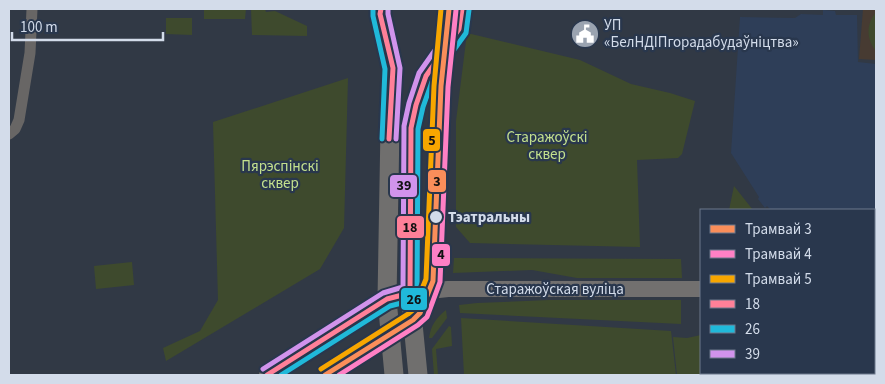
<svg xmlns="http://www.w3.org/2000/svg" width="885" height="384" font-family="'Source Sans 3',sans-serif">
<rect width="100%" height="100%" fill="#313945"/>
<path fill="#473841" d="M874 309H876V375H834V373H874Z"/>
<path fill="#2e3e58" d="M823 10 835 11 836 15H857L858 62 876 64V230H874V210H771L767 206 765 208 758 199 759 197 731 153 740 17 795 18 801 14 823 15Z"/>
<path fill="#473b32" d="M863 9H876V60L859 59Z"/>
<path fill="#3e4a2d" d="M204 9H246L245 19H204Z
M251 9H265L266 12 275 11 307 26V36L252 35Z
M876 12V51C866 39 866 24 876 12Z
M166 18H192V35L166 34Z
M467 33 580 60 631 84 670 93 695 101 682 154 678 158 637 160 640 247 470 243 456 227V121Z
M348 78 344 228 320 269 166 361 163 348 200 331 218 300 213 122Z
M734 186 753 210H729Z
M454 258 681 259 682 278H577L532 270 453 273Z
M132 262 134 285 96 289 94 266Z
M549 300H681V324L460 313 459 305 477 303Z
M446 310 447 318 432 338H429C431 325 436 318 446 310Z
M461 318 671 331 676 375H464Z
M449 326 451 327 452 346 436 349 438 375H434L432 349Z
M701 335V373H788L787 375H677L673 337 687 338Z"/>
<g fill="none" stroke-linecap="round" stroke-linejoin="round">
<path stroke="#686665" stroke-width="11" d="M9 134 15 129 19 120 30 53 32 9"/>
<path stroke="#72706f" stroke-width="16" d="M874 278 876 277
M267 375 387 299 410 293 448 289H701"/>
<path stroke="#706f6e" stroke-width="19" d="M381 9 380 14 393 68 390 127 387 299 394 375
M418 375 410 293 411 128 416 105 426 76 459 29 462 9"/>
<defs>
<path id="bus-1" d="M381 9 380 14 393 68 389 139
M267 375 387 299 410 293 411 128 416 105 426 76 459 29 462 9"/>
<path id="bus-2" d="M373 9V16L385 69 382 139
M281 375 390 306 413 300 417 297 418 129 423 107 433 79 466 33 469 10"/>
<path id="bus-3" d="M388 10V14L400 68 396 139
M263 369 383 293 403 287 404 126 409 103 419 73 452 26 454 9"/>
</defs>
<use href="#bus-1" stroke="#29374d" stroke-width="9"/>
<use href="#bus-2" stroke="#29374d" stroke-width="9"/>
<use href="#bus-3" stroke="#29374d" stroke-width="9"/>
<use href="#bus-1" stroke="#ff8098" stroke-width="5"/>
<use href="#bus-2" stroke="#20b9da" stroke-width="5"/>
<use href="#bus-3" stroke="#d193ec" stroke-width="5"/>
<defs>
<path id="tram-1" d="M325 375 413 320 420 313 433 281 441 86 449 9"/>
<path id="tram-2" d="M339 375 418 325 427 317 440 282 448 87 456 10"/>
<path id="tram-3" d="M321 369 408 314 414 309 426 279 434 86 441 9"/>
</defs>
<use href="#tram-1" stroke="#29374d" stroke-width="9"/>
<use href="#tram-2" stroke="#29374d" stroke-width="9"/>
<use href="#tram-3" stroke="#29374d" stroke-width="9"/>
<use href="#tram-1" stroke="#fa8e5a" stroke-width="5"/>
<use href="#tram-2" stroke="#ff80c5" stroke-width="5"/>
<use href="#tram-3" stroke="#f7a600" stroke-width="5"/>
</g>
<defs>
<symbol id="civic-disc" viewBox="-11 -11 22 22"><circle r="9.5" fill="#9aa3b0" stroke="#29374d"/><path d="M-.6-6.5H3V-4.5H.6V-3L4-1V1h2V6H-6V1h2V-1L-.6-3ZM-1.2 2.5V6h2.4V2.5Z" fill="#fff"/></symbol>
</defs>
<g fill-rule="evenodd">
<use href="#civic-disc" x="569" y="18" width="32" height="32"/>
</g>
<circle fill="#d3dcea" stroke="#29374d" stroke-width="2" cx="436" cy="217" r="7"/>
<g text-anchor="middle" stroke-width="4.5" stroke-linejoin="round" paint-order="stroke">
<g font-size="15" fill="#d3dcea" stroke="#29374d" text-anchor="start">
<text x="604" y="30">УП<tspan x="604" dy="17">«БелНДІПгорадабудаўніцтва»</tspan></text>
</g>
<g font-size="15" fill="#c3e08d" stroke="#29374d">
<text x="547" y="142">Старажоўскі<tspan x="547" dy="17">сквер</tspan></text>
<text x="280" y="171">Пярэспінскі<tspan x="280" dy="17">сквер</tspan></text>
</g>
<g font-size="15" font-weight="bold" fill="#d3dcea" stroke="#29374d" text-anchor="start">
<text x="448" y="222">Тэатральны</text>
</g>
<g font-size="15" fill="#d3dcea" stroke="#29374d">
<text x="555" y="294">Старажоўская вуліца</text>
</g>
</g>
<g stroke="#29374d" stroke-width="2">
<rect x="422" y="128" width="19" height="24" rx="5" fill="#f7a600"/>
<rect x="427" y="169" width="20" height="24" rx="5" fill="#fa8e5a"/>
<rect x="389" y="174" width="29" height="24" rx="5" fill="#d193ec"/>
<rect x="396" y="215" width="29" height="24" rx="5" fill="#ff8098"/>
<rect x="431" y="243" width="20" height="24" rx="5" fill="#ff80c5"/>
<rect x="400" y="287" width="28" height="24" rx="5" fill="#20b9da"/>
</g>
<g font-size="14" text-anchor="middle" font-weight="bold" fill="#111">
<text x="432" y="145">5</text>
<text x="437" y="186">3</text>
<text x="404" y="190">39</text>
<text x="410" y="232">18</text>
<text x="441" y="259">4</text>
<text x="414" y="304">26</text>
</g>
<rect width="885" height="384" fill="none" stroke="#d3dcea" stroke-width="20"/>
<rect x="700" y="209" width="175" height="165" fill="#29374d" stroke="#6d798c"/>
<rect x="710" y="225" width="25" height="8" fill="#fa8e5a" stroke="#6d798c"/>
<text x="745" y="234" font-size="15" fill="#d3dcea">Трамвай 3</text>
<rect x="710" y="250" width="25" height="8" fill="#ff80c5" stroke="#6d798c"/>
<text x="745" y="259" font-size="15" fill="#d3dcea">Трамвай 4</text>
<rect x="710" y="275" width="25" height="8" fill="#f7a600" stroke="#6d798c"/>
<text x="745" y="284" font-size="15" fill="#d3dcea">Трамвай 5</text>
<rect x="710" y="300" width="25" height="8" fill="#ff8098" stroke="#6d798c"/>
<text x="745" y="309" font-size="15" fill="#d3dcea">18</text>
<rect x="710" y="325" width="25" height="8" fill="#20b9da" stroke="#6d798c"/>
<text x="745" y="334" font-size="15" fill="#d3dcea">26</text>
<rect x="710" y="350" width="25" height="8" fill="#d193ec" stroke="#6d798c"/>
<text x="745" y="359" font-size="15" fill="#d3dcea">39</text>
<path d="M12 32v8h151v-8" fill="none" stroke="#d3dcea" stroke-width="2.5"/>
<text x="20" y="32" font-size="15" fill="#d3dcea" stroke="#29374d" stroke-width="4" paint-order="stroke">100 m</text>
</svg>
